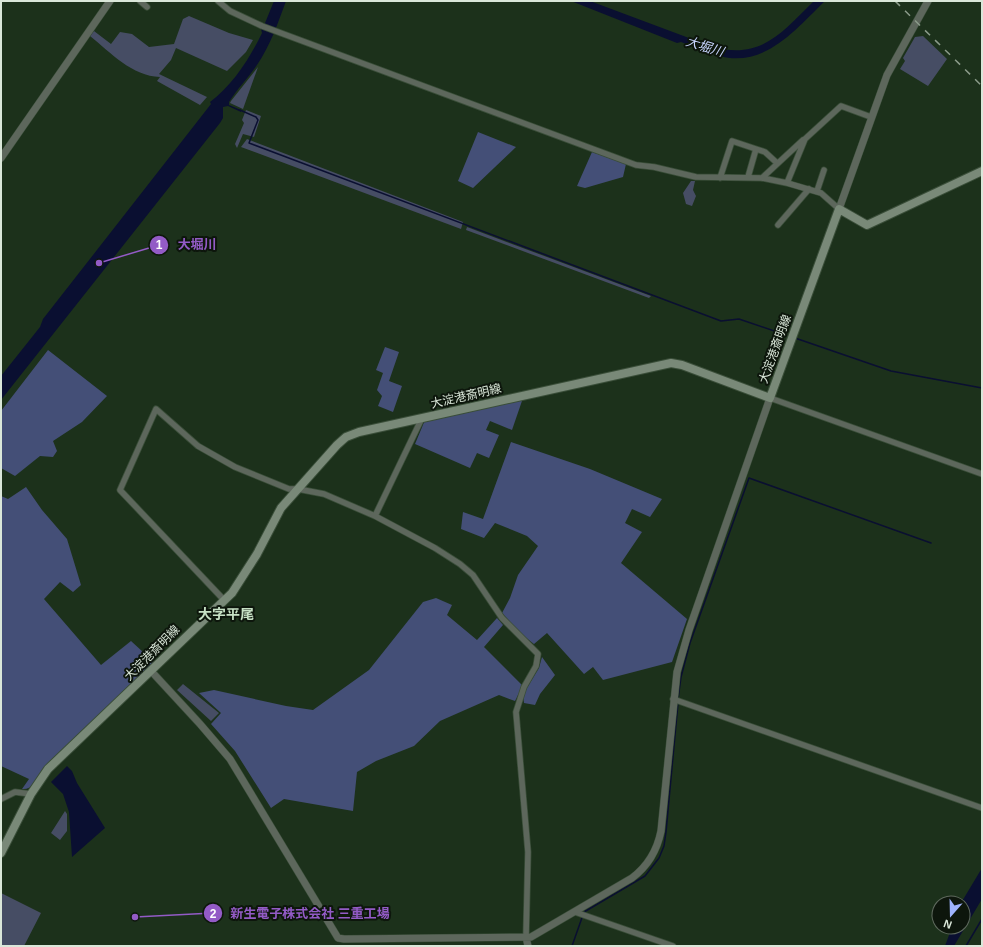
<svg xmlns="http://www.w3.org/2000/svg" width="983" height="947" font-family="Arial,'Noto Sans JP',sans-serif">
<rect width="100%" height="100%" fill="#1c311b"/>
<path fill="#464d64" d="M189 16 229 33 253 40 246 52 227 71 176 48 171 60 159 74 207 97 200 105 157 81 160 77C132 76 111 53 90 36L94 31 111 44 120 32 132 34 149 47 174 44 183 19Z
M923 36 947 59 928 86 900 69 905 61 903 58 915 37Z
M258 67 243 109 230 103 231 101Z
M246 110 261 116 254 137 243 134 237 148 235 144 244 123 242 120Z
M247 139 463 222 461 229 241 147Z
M691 181H695L693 190 696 196 692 206 686 204 683 193Z
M467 227 651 296 649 298 466 230Z
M183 684 219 713 211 721 177 690Z
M65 811 67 814V831L60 840 51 833Z
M1 893 41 913 24 946H1Z"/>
<path fill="#444f77" d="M478 132 516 147 473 188 458 181Z
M592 152 626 164 623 177 585 188 577 186Z
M385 347 399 352 389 381 402 386 393 412 378 406 382 396 377 390 383 373 376 370Z
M48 350 107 396 82 422 53 441 57 451 53 457 40 456 15 476 1 468V411Z
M523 398 512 430 490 421 486 430 499 435 489 458 477 453 470 468 415 444 425 420Z
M511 442 590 469 662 499 650 517 632 509 625 523 642 532 621 563 687 619 672 662 603 680 593 667 584 674 547 633 534 644 521 634 502 613 510 598 518 575 538 546 527 536 495 523 484 538 461 529 463 512 483 519Z
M26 487 42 510 67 539 81 585 73 592 60 582 44 599 101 665 131 641 155 663 40 774C35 781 32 790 22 789L29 779 1 766V496L8 499Z
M436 598 452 605 447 615 477 640 497 618 503 625 484 647 522 685 528 686 539 668 542 657 555 675 540 694 535 705 524 703 523 696 518 695 515 701 499 695 440 721 414 746 376 761 357 772 353 811 284 799 271 808 235 751 211 724 221 713 199 693 214 690 286 706 313 710 369 670 423 602Z"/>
<path fill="#0a0f31" d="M274 1H286C278 23 270 46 257 65 248 78 237 89 229 102V105L241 110V112L228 106 223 107V118L220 123 1 400V376L40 327 43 319 211 104 210 102C232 86 250 58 262 33L261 29 263 28Z
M571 1H590L713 47C762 60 782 32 814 1H825C795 30 765 68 719 56 706 52 693 47 681 42L677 43Z
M67 766 72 771 77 783 105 828 72 857 69 812 63 794 51 782Z
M982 868V899L954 946H945L952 927H963V903H961Z"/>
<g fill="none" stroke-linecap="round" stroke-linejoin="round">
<path stroke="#0a0f31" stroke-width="1.5" d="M240 110 256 117 258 120 249 143 721 321 739 319 786 335
M795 338 891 371 982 388
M678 699 681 677 690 643 749 478 931 543
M572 946 584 912 645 876 659 858 664 846 666 832 678 703
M966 946 982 919"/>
<defs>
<path id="minor" d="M140 1 147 7
M218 1 230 11 262 26 636 165 654 167 696 177 762 178 787 183 821 193 839 209
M756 149 765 152 777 163
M720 178 732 141 756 149 748 177
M762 178 803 140
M787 183 805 139 841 106 871 117
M817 191 824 170
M778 225 809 189
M770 398 982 474
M375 516 422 418
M224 600 120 490 156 409 198 446 235 467 289 489H298L324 494 375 516 435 548 460 564 473 575 502 618 538 654 536 666 524 687 516 712 528 852 526 937
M673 699 982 808
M1 799 15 792 31 794
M575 912 673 946"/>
<path id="tertiary" d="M1 158 110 1
M839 209 887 75 928 1
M152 672 200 724 230 759 338 938 344 939 531 937 632 878C648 866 657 851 661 831L677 672 689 630 770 398
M526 937 528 946"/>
<path id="secondary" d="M1 853 31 794 48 769 232 593 257 554 281 508 337 445 346 437 359 432 671 363 682 365 770 398 839 209 867 225 982 171"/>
</defs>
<use href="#minor" stroke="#3a4e39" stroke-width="7"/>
<use href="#tertiary" stroke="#3a4e39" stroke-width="8"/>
<use href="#secondary" stroke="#3a4e39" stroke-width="10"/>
<use href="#minor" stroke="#5d675c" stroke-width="5.5"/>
<use href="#tertiary" stroke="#5d675c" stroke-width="7"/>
<use href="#secondary" stroke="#798978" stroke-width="8"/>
<path stroke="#8b9b8a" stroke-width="1.5" stroke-dasharray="7 7" stroke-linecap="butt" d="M895 1 982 86"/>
</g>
<g text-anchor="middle" stroke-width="4" stroke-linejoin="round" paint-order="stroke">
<g font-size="12" fill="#dae7d9" stroke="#0d160c">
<text transform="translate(775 349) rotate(-70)" y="4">大淀港斎明線</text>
<text transform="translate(466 396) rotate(-13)" y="4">大淀港斎明線</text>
<text transform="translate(152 653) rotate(-45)" y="4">大淀港斎明線</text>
</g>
<g font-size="13" font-style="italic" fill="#c6d3fc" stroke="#0d160c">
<text transform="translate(705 46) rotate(17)" y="5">大堀川</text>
</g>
<g font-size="14" font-weight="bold" fill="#c7e1c5" stroke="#0d160c">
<text x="226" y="619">大字平尾</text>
</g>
</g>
<path fill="none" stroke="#935bc6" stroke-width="1.5" d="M99 263L159 245M135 917L213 913"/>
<g fill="#935bc6" stroke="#0d160c" stroke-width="1.5">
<circle cx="99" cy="263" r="4"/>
<circle cx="135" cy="917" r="4"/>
<circle cx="159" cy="245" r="10"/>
<circle cx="213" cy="913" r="10"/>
</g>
<g font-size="12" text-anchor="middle" font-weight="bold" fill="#fff">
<text x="159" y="249">1</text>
<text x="213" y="918">2</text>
</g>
<g font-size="13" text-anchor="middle" font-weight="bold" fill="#935bc6" stroke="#0d160c" stroke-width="4" stroke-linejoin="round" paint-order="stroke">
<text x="197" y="249">大堀川</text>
<text x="310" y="918">新生電子株式会社 三重工場</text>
</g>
<rect width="983" height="947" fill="none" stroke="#dae7d9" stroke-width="4"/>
<g transform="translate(951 915) rotate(200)"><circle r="19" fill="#0d160c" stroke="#5f6a5e"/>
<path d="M0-3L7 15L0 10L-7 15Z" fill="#9eb3fd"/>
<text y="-6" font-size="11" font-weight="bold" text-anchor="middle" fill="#dae7d9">N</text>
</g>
</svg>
